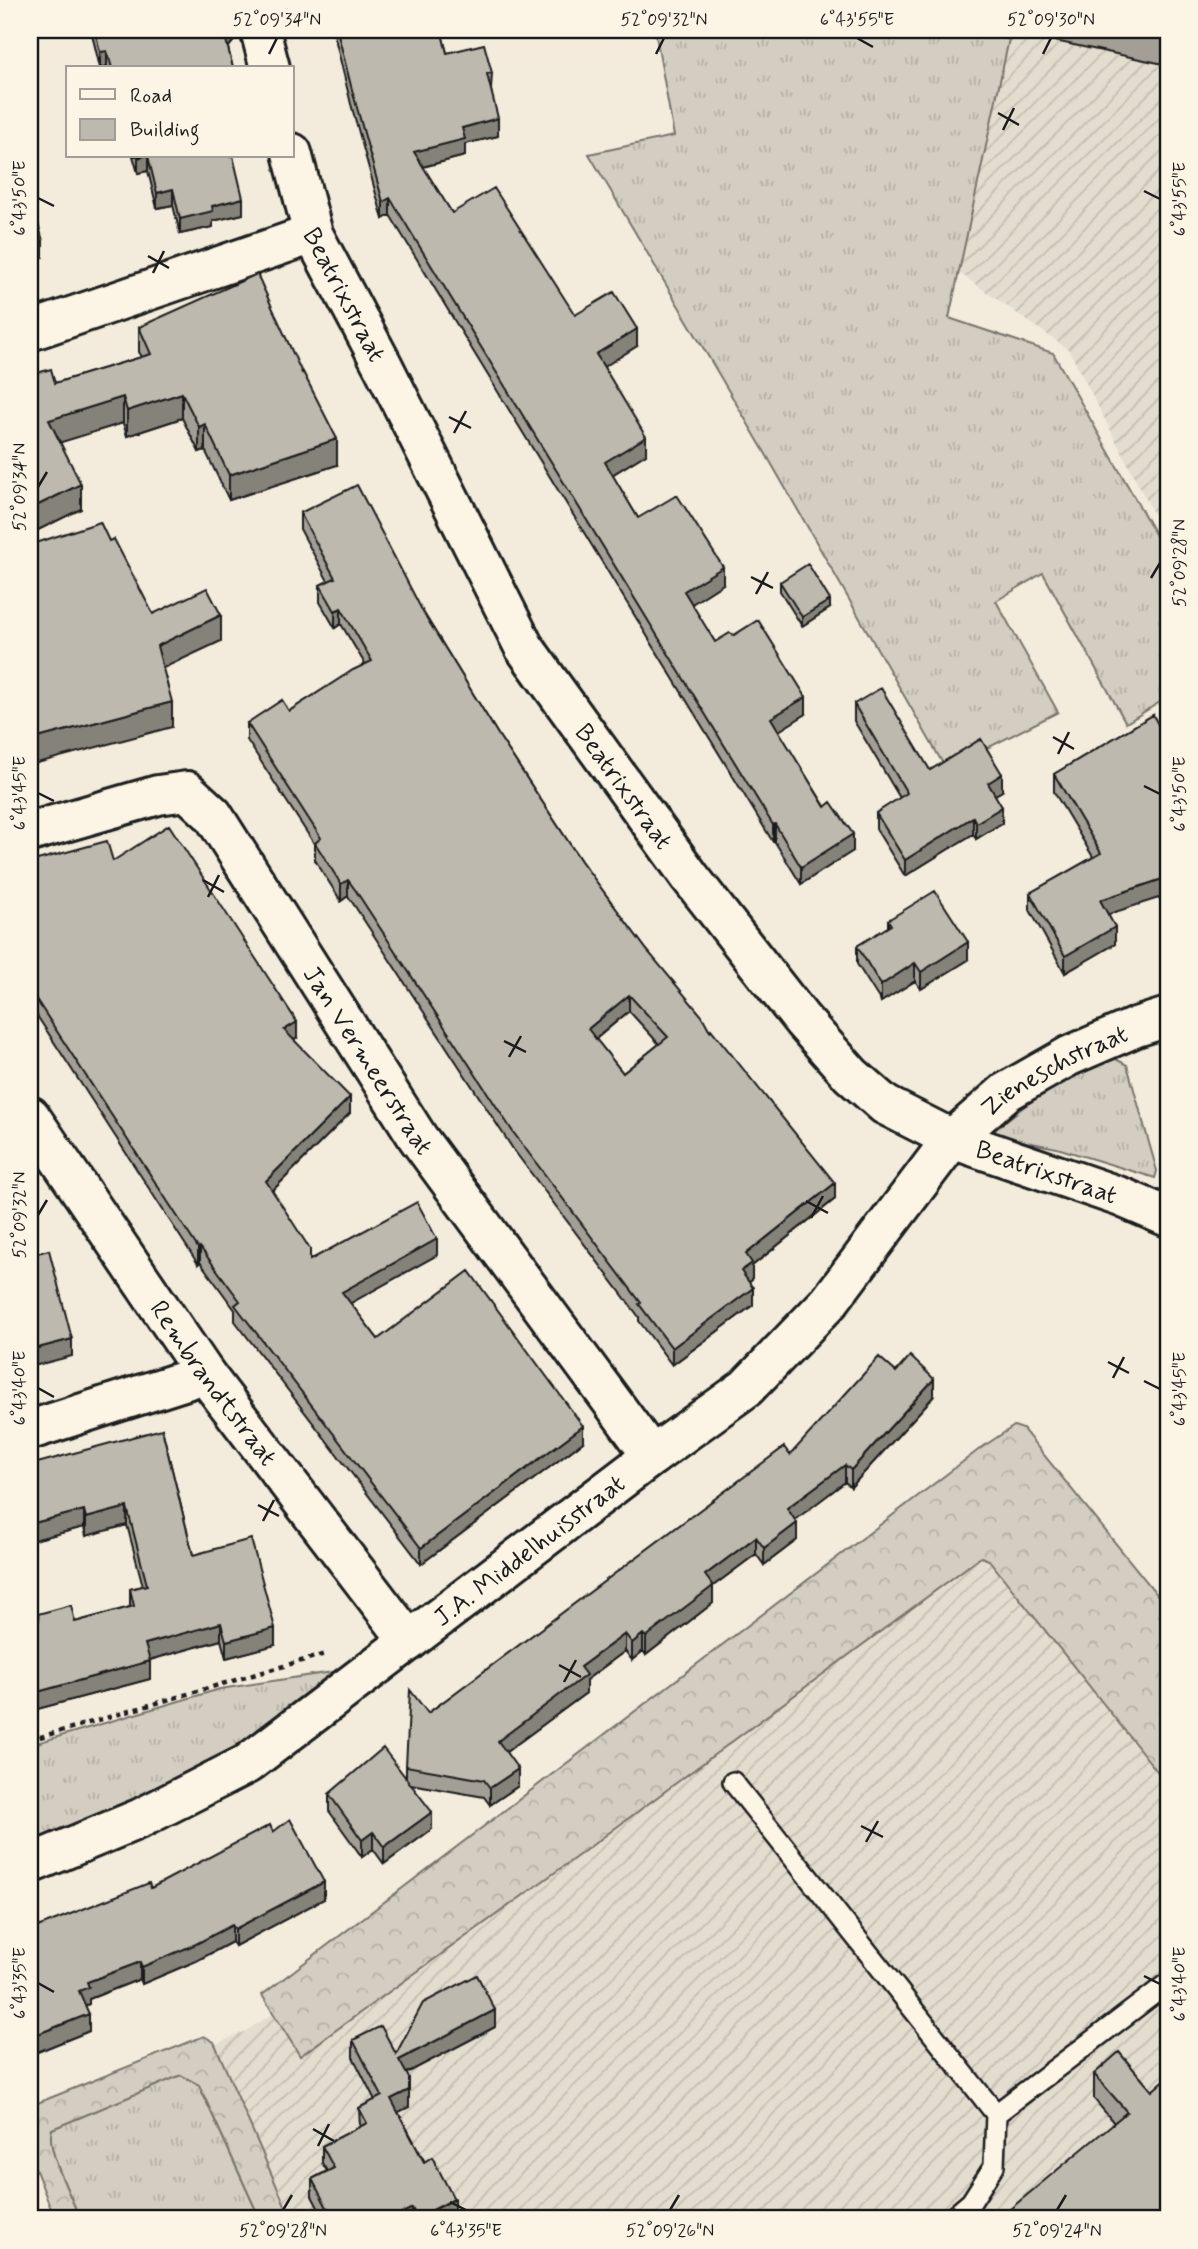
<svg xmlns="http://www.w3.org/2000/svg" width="1198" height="2249" font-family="Mynerve,sans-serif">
<defs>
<pattern id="industrial-furrows" width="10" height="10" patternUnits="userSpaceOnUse" patternTransform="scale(1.75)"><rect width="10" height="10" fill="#e3ddcf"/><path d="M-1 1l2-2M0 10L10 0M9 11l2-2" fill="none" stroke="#c2bdb1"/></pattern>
<pattern id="grass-tufts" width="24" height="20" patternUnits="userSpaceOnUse" patternTransform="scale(1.75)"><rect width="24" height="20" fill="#d3cec1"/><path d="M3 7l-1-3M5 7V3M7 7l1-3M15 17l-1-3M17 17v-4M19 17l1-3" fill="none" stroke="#b5b0a5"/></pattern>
<pattern id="forest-crowns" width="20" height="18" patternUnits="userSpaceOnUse" patternTransform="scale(1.75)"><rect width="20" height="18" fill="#d3cec1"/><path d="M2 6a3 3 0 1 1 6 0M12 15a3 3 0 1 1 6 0" fill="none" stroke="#b5b0a5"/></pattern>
</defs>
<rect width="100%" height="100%" fill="#f3ecdd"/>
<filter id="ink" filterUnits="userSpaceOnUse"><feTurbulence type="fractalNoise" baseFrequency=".0143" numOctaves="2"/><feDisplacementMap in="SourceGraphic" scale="14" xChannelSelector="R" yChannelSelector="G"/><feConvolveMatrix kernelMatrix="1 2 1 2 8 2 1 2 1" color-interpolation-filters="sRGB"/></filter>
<g filter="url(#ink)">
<path fill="url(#industrial-furrows)" d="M683 30H1168V542L1069 350 692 85Z
M1013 1471 1168 1644V2219H63L30 2125 244 2032 532 1851Z"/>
<path fill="url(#grass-tufts)" stroke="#78756e" stroke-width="2" d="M655 30H976V34L1009 39 949 318 1053 353 1168 557V697L1126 723 1043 573 996 601 1058 712 946 769 767 456 589 154 674 136Z
M1112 1057 1127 1065 1157 1171 1155 1178 1057 1148 989 1135C1028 1101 1064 1077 1112 1057Z
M352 1669 209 1769 30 1847V1745L220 1689Z
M181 2075 199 2085 260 2219H80C72 2198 45 2149 52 2129Z"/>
<path fill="url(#forest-crowns)" stroke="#78756e" stroke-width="2" d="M1014 1426 1023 1429 1168 1608V1785L989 1560 981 1557 575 1858 300 2056 262 1995 981 1448Z
M204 2036 214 2042 291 2219H260L199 2085 181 2075 52 2129C45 2149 72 2198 80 2219H55L30 2155V2106Z"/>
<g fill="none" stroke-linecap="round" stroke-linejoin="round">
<defs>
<path id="service" d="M733 1782 996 2114
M951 2219 971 2202 994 2166 996 2114 1168 1983"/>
<g id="minor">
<path d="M260 30 270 68"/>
<path id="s1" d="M292 153 313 234 383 366 524 647 690 877 802 1020 851 1075 885 1105 952 1139 1121 1197 1168 1217"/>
<path d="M30 331 313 234"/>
<path id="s2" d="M30 832 158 795 187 791 213 815 418 1138 652 1456"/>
<path id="s3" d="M30 1116 205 1374 409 1641"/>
<path d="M30 1430 205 1374"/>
<path id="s4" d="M30 1864 141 1818 247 1764 652 1456 746 1388 829 1302 952 1139 1006 1092 1069 1056 1136 1027 1168 1017"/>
</g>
</defs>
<use href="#service" stroke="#1c1c1c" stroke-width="24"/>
<use href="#minor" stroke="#1c1c1c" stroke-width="44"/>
<path stroke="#1c1c1c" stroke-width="4.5" stroke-dasharray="5 5" stroke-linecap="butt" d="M30 1740 325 1654"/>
<use href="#service" stroke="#fcf5e5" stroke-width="19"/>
<use href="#minor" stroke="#fcf5e5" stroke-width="38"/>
</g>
<path fill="#a39f96" stroke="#1c1c1c" stroke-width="2" fill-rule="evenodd" d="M91 30H237V37L228 48 233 68H108L107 66 100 68Z
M333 30H441L447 53 492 73 491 90 498 136 465 144V156L423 167 452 213 575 315 637 346 603 367 646 454 612 475 638 518 723 584 691 604 715 642 806 714 778 731 853 851 801 884 775 842H773L390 215 383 219 351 104Z
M1017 30H1168V65L1017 33Z
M133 156H233L243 214 213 221V227L180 234 173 205 157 208 148 171 138 173Z
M139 327 337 465 229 500 205 450 199 452 182 418 127 436 123 423 60 442 81 509 30 534 55 383 142 357 139 352Z
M300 513 423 612 499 736 581 861 646 949 710 1031 835 1199 752 1266V1280L749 1282 753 1305 672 1365 639 1321V1317L513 1149 356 908 348 896 341 901 315 860V845L247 740V723L289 711 365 664 341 624 335 628 320 602V585L328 581 300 529ZM629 1011 659 1044 623 1073 596 1039Z
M780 582 830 608 802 626 780 591Z
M854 704 930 770 1002 791 995 795 1002 823 976 839 973 834 905 876 876 829V813L900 798 854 721Z
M1153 715 1108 914 1115 944 1065 973 1030 910V893L1093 857 1054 792V774Z
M113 861 297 1038 294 1040 350 1113 272 1191 310 1260 437 1255 350 1303 378 1339 583 1442 421 1564 235 1321V1310L200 1262 198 1264 30 1005V862Z
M888 920 968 960 921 989 915 981 881 1002 857 964V946L888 927Z
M896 1372 934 1396 851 1487 845 1482 795 1519 797 1540 764 1565 756 1554 713 1586V1603L646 1655 643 1651 632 1660 625 1651 586 1680V1693L506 1752 518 1786 490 1805 484 1797 411 1784 432 1829 384 1864 373 1849 362 1857 329 1811V1794L406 1778V1766L428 1713 790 1455Z
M162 1429 193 1555 275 1645 226 1658 221 1640 150 1660V1679L30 1711V1623L38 1621V1614L75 1622 130 1607V1589L143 1586 127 1525 86 1536 84 1527 30 1541Z
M273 1832 324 1899 235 1946 232 1942 196 1961 142 1984 140 1979 89 1999V2004L85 2005 89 2031 30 2055V1930L151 1888Z
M495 2027 406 2073 409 2107 398 2112 454 2216 448 2219H324L312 2196V2179L327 2171 322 2163V2146L360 2127 359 2108 375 2100 353 2057V2040L396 2054Z
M1094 2074 1152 2091 1114 2123 1094 2099Z"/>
<path fill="#85827a" stroke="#1c1c1c" stroke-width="2" d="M230 30H237V37L225 51V36Z
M107 51V66L100 68V52Z
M498 118V136L465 144V156L414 169V152L462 128Z
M145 156H148V171L138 173V158Z
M173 189V205L157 208V193Z
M243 198V214L213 221V227L180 234V219L212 206Z
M390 198V215L383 219V202Z
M43 241V257L30 260V245Z
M637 329V346L596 372V354Z
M182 393V418L127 436V411Z
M123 397V423L49 446V420Z
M205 424V450L199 452V427Z
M646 437V454L605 479V462Z
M337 439V465L229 500V475Z
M81 484V509L30 534V509Z
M723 567V584L684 609V591Z
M830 600V608L802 626V617Z
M341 608V624L335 628V611Z
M221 615V641L157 671V646Z
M806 697V714L771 736V718Z
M172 702V727L30 765V740Z
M1002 774V791L988 799V783Z
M1002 807V823L976 839V823Z
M973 817V834L905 876V860Z
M775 824V842H773V825Z
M853 834V851L801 884V867Z
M1168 877V895L1100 917V900Z
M348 880V896L341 901V884Z
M1115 927V944L1065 973V956Z
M968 942V960L921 989V972Z
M915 963V981L881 1002V985Z
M629 995V1011L588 1045V1029Z
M297 1022V1038L284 1046V1030Z
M350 1097V1113L266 1197V1181Z
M835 1183V1199L752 1266V1280L741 1288V1271L746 1254Z
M437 1239V1255L342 1308V1292Z
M200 1247V1262L198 1264V1248Z
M753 1288V1305L672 1365V1348Z
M72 1339V1356L30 1367V1350Z
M934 1379V1396L851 1487V1470Z
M583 1426V1442L421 1564V1548Z
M845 1465V1482L787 1526V1508Z
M127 1507V1525L86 1536V1518Z
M84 1510V1527L30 1541V1524Z
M797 1523V1540L764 1565V1548Z
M756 1537V1554L713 1586V1603L646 1655V1637L705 1575Z
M221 1623V1640L145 1661V1644Z
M275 1628V1645L226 1658V1641Z
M625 1634V1651L586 1680V1693L498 1758V1741L580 1667Z
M643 1634V1651L632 1660V1643Z
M150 1661V1679L30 1711V1694Z
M518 1769V1786L490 1805V1788Z
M432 1812V1829L384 1864V1847Z
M373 1832V1849L362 1857V1840Z
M324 1882V1899L235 1946V1929Z
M232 1925V1942L196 1961 142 1984V1967Z
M140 1962V1979L89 1999V2004L79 2008V1991L87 1982Z
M495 2010V2027L399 2077V2060Z
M89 2014V2031L30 2055V2037Z
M409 2090V2107L391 2116V2099Z
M454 2199V2216L448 2219H417Z
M412 2208V2219H391Z"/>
<path fill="#beb9ae" stroke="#1c1c1c" stroke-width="2" fill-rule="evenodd" d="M95 30H230L225 36 233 68H112L107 51 100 52Z
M337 30H441L447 53 484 44 492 73 487 74 498 118 462 128 465 139 414 152 452 213 494 188 575 315 614 292 637 329 596 354 646 437 605 462 638 518 677 495 723 567 684 591 715 642 730 633 734 635 758 620 806 697 771 718 825 807 831 802 853 834 801 867 775 824 773 825 390 198 383 202 351 86Z
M1153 30H1168V33Z
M148 156H233L243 198 212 206 213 211 180 219 173 189 157 193Z
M30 195 43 241 30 245Z
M257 274 302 373 303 372 337 439 229 475 205 424 199 427 182 393 127 411 123 397 49 420 81 484 30 509V375L51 369 55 383 151 354 139 327Z
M357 485 423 612 499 736 581 861 646 949 702 1016 710 1031 711 1029 835 1183 746 1254 752 1263 741 1271 753 1288 672 1348 639 1304 641 1303 513 1132 356 891 348 880 341 884 315 843 321 838 247 723 282 700 289 711 353 670 372 661 341 608 335 611 320 585 335 578 300 513ZM629 995 668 1037 623 1073 588 1029Z
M100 522 109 541 114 539 153 614 207 588 221 615 157 646 172 702 30 740V545Z
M808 564 830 600 802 617 780 582Z
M881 688 930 770 981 739 1002 774 988 783 1002 807 976 823 973 817 905 860 876 813 907 793 854 704Z
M1153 715 1168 743V877L1100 900 1115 927 1065 956 1030 893 1101 853 1054 774Z
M169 825 297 1022 284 1030 350 1097 266 1181 310 1249V1260L417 1202 437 1239 342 1292 378 1339 469 1271 583 1426 421 1548 235 1305 240 1301 200 1247 198 1248 30 990V862L107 841 113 861Z
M935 891 968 942 921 972 915 963 881 985 857 946 891 925 888 920Z
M49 1250 72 1339 30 1350V1255Z
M910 1356 934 1379 851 1470 845 1465 787 1508 797 1523 764 1548 756 1537 705 1575 713 1586 646 1637 643 1634 632 1643 625 1634 580 1667 586 1675 498 1741 518 1769 490 1788 484 1780 406 1766 410 1690 428 1713 784 1447 790 1455 879 1357 896 1372Z
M162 1429 193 1555 251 1539 275 1628 226 1641 221 1623 145 1644 150 1661 30 1694V1623L39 1621 38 1614 71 1605 75 1622 134 1606 130 1589 147 1585 127 1507 86 1518 84 1510 30 1524V1465Z
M383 1748 432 1812 384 1847 373 1832 362 1840 329 1794Z
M290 1819 324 1882 235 1929 232 1925 196 1944 142 1967 140 1962 87 1982 89 1987 79 1991 89 2014 30 2037V1930L149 1883 151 1888 270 1825 273 1832Z
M477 1975 495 2010 399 2060 409 2078V2090L391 2099 424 2162 432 2157 454 2199 417 2218 412 2208 391 2219H333L312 2179 334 2168 322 2146 367 2123 359 2108 382 2096 353 2040 381 2026 396 2054 423 2003Z
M1119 2052 1152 2091 1168 2077V2219H998L1127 2112 1094 2074Z"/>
</g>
<path fill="none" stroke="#1c1c1c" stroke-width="2.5" d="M857 38 873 47M269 54 277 38M656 54 664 38M1043 54 1051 38M998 113 1019 125M1003 130 1014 108M1144 191 1160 199M38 198 54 206M148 256 169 268M153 273 164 251M449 417 471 428M454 433 466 411M38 487 47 472M751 577 773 588M1151 578 1160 563M756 594 768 572M1053 737 1074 749M1058 754 1069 732M1144 786 1160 794M38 793 54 801M203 880 224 892M208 897 219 875M504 1041 526 1052M509 1057 521 1036M806 1201 828 1213M38 1215 47 1200M811 1218 823 1196M1108 1362 1129 1373M1113 1378 1124 1357M1144 1381 1160 1389M38 1388 54 1397M258 1505 279 1516M263 1521 274 1500M559 1665 581 1677M564 1682 576 1660M861 1826 883 1837M866 1842 878 1821M1144 1976 1160 1984M38 1983 54 1992M313 2129 334 2141M318 2146 329 2124M450 2202 466 2210M283 2210 292 2195M670 2210 679 2195M1057 2210 1066 2195"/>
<g text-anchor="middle" stroke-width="5" stroke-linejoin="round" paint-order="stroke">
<g font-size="26" fill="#1c1c1c" stroke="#fcf5e5">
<text dy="9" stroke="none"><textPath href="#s1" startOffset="152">Beatrixstraat</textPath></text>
<text dy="9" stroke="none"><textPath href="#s1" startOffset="719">Beatrixstraat</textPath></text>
<text dy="9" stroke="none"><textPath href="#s2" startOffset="488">Jan Vermeerstraat</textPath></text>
<text dy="9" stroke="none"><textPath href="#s4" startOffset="1312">Zieneschstraat</textPath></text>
<text dy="9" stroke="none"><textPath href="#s1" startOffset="1307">Beatrixstraat</textPath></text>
<text dy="9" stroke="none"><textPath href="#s3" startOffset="324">Rembrandtstraat</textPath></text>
<text dy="9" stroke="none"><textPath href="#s4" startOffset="593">J.A. Middelhuisstraat</textPath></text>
</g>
</g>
<rect width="1198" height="2249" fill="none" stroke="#fcf5e5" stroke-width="77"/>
<rect x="66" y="66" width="228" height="91" fill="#fcf5e5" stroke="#a29e95" stroke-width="2"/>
<rect x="80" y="89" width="35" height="10" fill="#fcf5e5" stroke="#a29e95" stroke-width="2"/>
<text x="130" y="102" font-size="21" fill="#1c1c1c">Road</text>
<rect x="80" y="119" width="35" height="21" fill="#beb9ae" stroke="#a29e95" stroke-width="2"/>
<text x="130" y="136" font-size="21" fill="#1c1c1c">Building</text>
<rect x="38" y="38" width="1122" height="2172" fill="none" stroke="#1c1c1c" stroke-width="2.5"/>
<g font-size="18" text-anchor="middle" fill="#1c1c1c">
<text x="277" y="25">52°09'34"N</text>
<text x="664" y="25">52°09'32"N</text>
<text x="857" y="25">6°43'55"E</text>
<text x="1051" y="25">52°09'30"N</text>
<text transform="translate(19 198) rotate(-90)" y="6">6°43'50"E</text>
<text transform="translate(1179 199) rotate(-90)" y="6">6°43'55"E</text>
<text transform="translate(19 487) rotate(-90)" y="6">52°09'34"N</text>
<text transform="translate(1179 563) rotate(-90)" y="6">52°09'28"N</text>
<text transform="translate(19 793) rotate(-90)" y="6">6°43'45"E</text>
<text transform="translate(1179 794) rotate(-90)" y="6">6°43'50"E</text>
<text transform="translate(19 1215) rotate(-90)" y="6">52°09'32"N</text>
<text transform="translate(19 1388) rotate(-90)" y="6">6°43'40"E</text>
<text transform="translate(1179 1389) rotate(-90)" y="6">6°43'45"E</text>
<text transform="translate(19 1983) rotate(-90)" y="6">6°43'35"E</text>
<text transform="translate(1179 1984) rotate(-90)" y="6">6°43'40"E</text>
<text x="283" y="2236">52°09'28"N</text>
<text x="466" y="2236">6°43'35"E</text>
<text x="670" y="2236">52°09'26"N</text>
<text x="1057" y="2236">52°09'24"N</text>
</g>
</svg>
